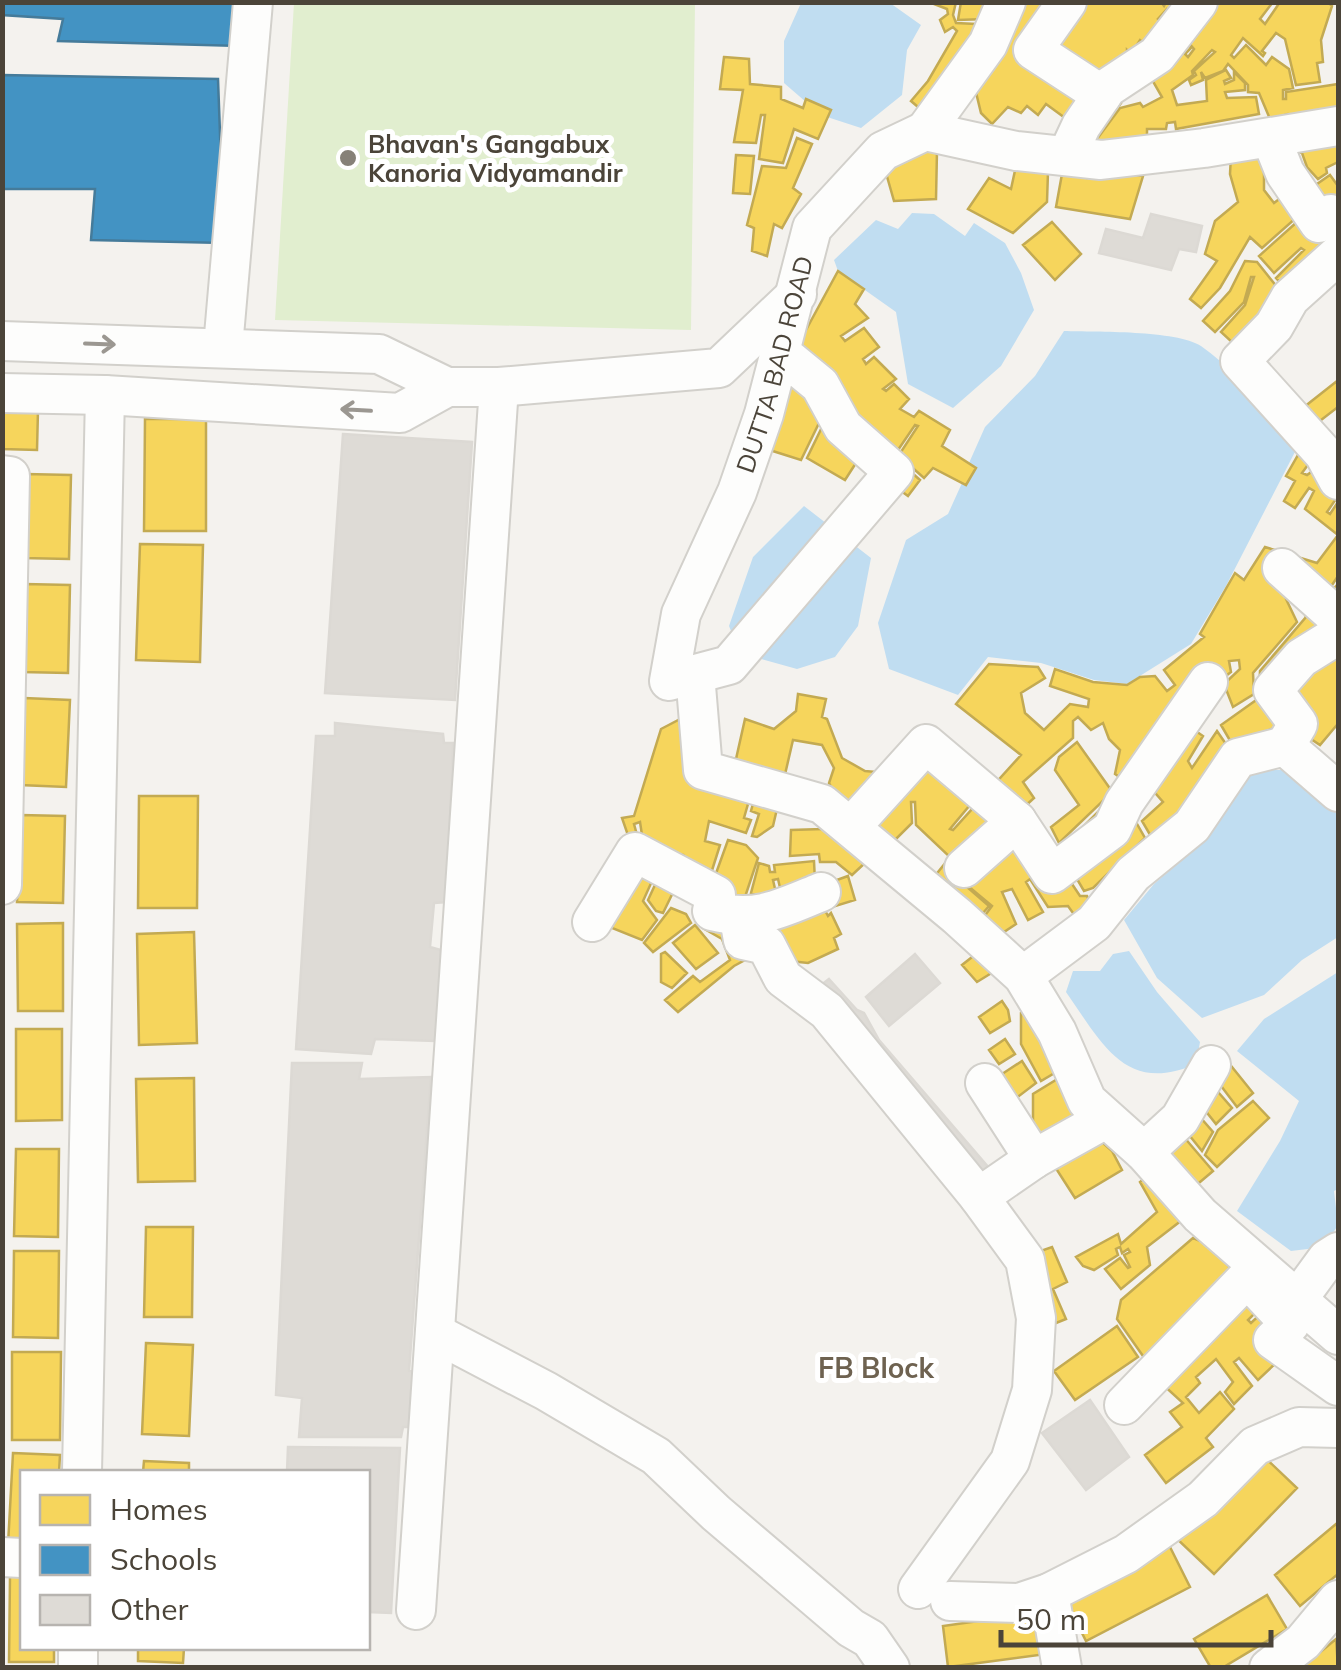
<svg xmlns="http://www.w3.org/2000/svg" width="1341" height="1670" font-family="Mulish,sans-serif">
<rect width="100%" height="100%" fill="#f4f2ee"/>
<path fill="#e1eecf" d="M294 3H695L691 330 275 320Z"/>
<path fill="#c0ddf1" d="M801 3H890L921 25 907 50 902 95 861 128 821 115 784 83V41Z
M912 213 934 214 965 236 974 223 1005 243 1021 273 1034 310 1001 366 953 408 908 384 896 312 838 271 834 260 876 220 898 229Z
M1064 331C1096 332 1176 330 1201 346 1238 372 1269 412 1298 446L1226 586 1191 644 1127 684 1094 680 1041 663 988 657 958 695 889 669 878 623 906 540 948 514 962 483 966 485 976 469 969 463 985 427 1035 376Z
M804 506 871 558 858 626 835 657 797 669 740 653 729 626 753 557Z
M1253 770H1295L1338 804V937L1302 960 1264 995 1202 1018 1157 978 1124 920 1154 884 1201 844Z
M1129 951 1157 992 1200 1042 1196 1064C1125 1095 1102 1043 1066 992L1073 971H1100L1113 954Z
M1338 972V1189L1334 1191 1338 1225 1324 1247 1291 1251 1237 1211 1280 1141 1299 1101 1237 1051 1264 1019Z"/>
<path fill="#f6d55c" stroke="#c3aa52" stroke-width="2.5" d="M929 2H956L953 15 956 23 976 24 978 39 925 113 911 101 928 81 957 31 953 27 945 32 940 20 948 14 947 9Z
M961 2H987L986 19 958 20Z
M1025 2H1038L1052 14 1084 2H1161L1164 6 1166 2H1186L1177 18 1167 9 1158 19 1165 25 1146 45 1140 40 1131 54 1127 50V57L1098 86 1121 103 1095 140 1046 104 1038 115 1027 106 1021 113 1008 107 992 124 981 113 974 84 1006 12Z
M1205 2H1273L1260 19 1265 24 1280 2H1328L1332 6 1321 40 1323 62 1317 63 1320 82 1296 85 1285 39 1276 33 1262 51 1265 53 1263 56 1243 38 1231 55 1234 58 1246 45 1266 65 1272 57 1289 69 1293 88 1283 90V99H1286V92L1338 84V110L1298 118 1288 114 1270 119 1259 93 1248 92V85L1228 64 1223 71 1205 78 1201 72 1203 80 1191 85 1189 80 1196 75 1194 71 1215 52 1212 50 1192 71 1193 75 1172 90 1177 105 1207 101 1206 80 1226 70 1231 78 1224 81 1225 84 1234 80V72L1245 83V90L1225 92 1227 98 1256 97 1259 114 1176 129 1175 122 1167 123 1166 129H1147V136L1094 143 1120 108 1140 103 1143 107 1162 97 1151 78 1184 40 1191 48 1185 54 1188 57 1194 49 1188 42Z
M724 57 749 59 750 84 781 87V99L803 108 806 99 831 110 818 139 794 129 783 163 759 159 765 115H761L756 143 734 142 743 90 720 89Z
M1338 114V162L1326 168 1327 173 1318 179 1307 167 1302 153 1296 151Z
M797 138 812 144 793 188 801 194 782 228 774 224 767 256 752 251 754 228 747 225 762 166 786 168Z
M923 147 937 151 936 199 894 201 884 166Z
M1264 147V190L1274 203 1291 190 1297 217 1262 248 1250 237 1220 288 1201 308 1190 299 1217 261 1205 254 1215 221 1238 202 1230 174 1231 155Z
M736 155 754 156 750 194 733 193Z
M1016 166 1048 172 1047 202 1013 233 968 209 989 178 1011 189Z
M1062 174 1087 178 1126 174 1143 176 1130 219 1056 207Z
M1330 175 1338 186V228L1291 294 1276 278 1304 250 1301 248 1274 273 1259 256 1297 222 1304 193Z
M1052 222 1081 254 1055 280 1023 245Z
M1245 261 1257 262 1285 297 1237 359 1226 348 1232 342 1221 332 1245 305 1254 277H1251L1244 302 1215 332 1203 321 1230 291Z
M838 271 864 289 855 304 868 318 841 336 845 341 864 328 879 347 863 359 866 364 874 357 896 379 883 389 886 391 894 384 909 399 900 409 914 417 919 411 950 430 942 446 976 468 966 485 933 468 924 478 906 462 903 465 920 480 908 496 864 464 899 455 918 426 915 425 898 450 874 435 845 480 807 458 841 388 827 366 823 369 836 388 801 460 760 447 800 341Z
M1337 381 1338 407 1312 427 1299 411Z
M2 409 38 410 37 450 2 449Z
M145 419H206V531H144Z
M1298 455 1310 462 1302 473 1307 475 1321 465 1338 496 1327 512 1330 514 1338 502V576L1318 606 1338 584V729L1336 726 1320 745 1287 723 1232 744 1221 725 1259 698 1260 671 1306 617 1295 593 1286 599 1297 622 1253 673 1254 694 1233 707 1224 684 1240 669 1239 660 1229 661 1231 672 1218 682 1190 727 1203 736 1188 761 1192 768 1217 731 1228 747 1156 845 1142 821 1163 802 1149 786 1128 808 1145 838 1093 888 1084 891 1060 850 1112 798 1110 794 1059 843 1051 827 1079 805 1055 770 1059 757 1077 742 1116 797 1128 783 1115 774 1120 750 1109 739 1103 723 1091 730 1078 717 1073 721V738L1023 782 1034 798 1022 809 1080 896H1087L1093 909 1078 920 1068 906 1048 907 1030 879 1026 882 1043 912 1028 920 1012 889 1002 892 1016 924 1004 932 983 918 992 906 968 886 982 867 966 886 989 906 977 920 946 896 954 886 949 883 942 893 930 882 950 857 916 825 915 802H911L912 823 874 861H867L852 875 836 862H820L819 854 790 856 791 830 823 829 843 808 829 783 834 768 822 745 793 740 773 826 757 837 752 836 759 814 751 811 760 778 756 776 744 818 751 820 746 833 709 821 705 841 720 845 708 883 679 872 683 855 644 848 640 822 634 824 640 846 632 847 622 818 634 816 661 729 686 716 682 747 736 759 745 719 774 729 796 711 798 694 826 699 822 717 827 719 842 758 865 771 876 772 916 729 985 787 950 829 953 830 1021 755 956 704 989 664 1038 667 1045 678 1021 693 1025 713 1044 730 1070 704 1088 707 1089 699 1050 686 1055 669 1093 682 1127 685 1140 677 1155 676 1167 691 1175 685 1164 670 1204 637 1200 634 1235 573 1244 580 1265 547 1317 563 1338 535 1305 509 1314 491 1309 488 1295 508 1284 501 1295 481 1286 476Z
M25 474 71 475 69 559 23 558Z
M140 544 203 545 200 662 136 660Z
M24 584 70 585 68 673 22 672Z
M24 698 70 700 66 787 20 785Z
M139 796H198L197 908H138Z
M20 815 65 816 63 903 17 902Z
M728 840 746 845 758 858 745 897 710 890Z
M637 861 657 870 643 901 657 920 642 940 612 928V916Z
M814 861 815 882 781 892 778 879 773 880 776 893 765 899 751 893 759 863 769 866 770 872H775L774 865Z
M661 872 679 880 663 913 656 911 648 900Z
M848 876 855 900 829 908 823 885Z
M821 903 828 916 831 913 841 934 834 938 838 949 808 963 790 961 772 920Z
M671 908 686 914 691 923 653 952 644 943Z
M710 918 756 954 734 966 678 1012 665 1000 693 976 700 982 730 960 722 939 703 928Z
M63 923V1011H18L17 924Z
M695 925 718 953 696 969 673 943Z
M194 932 197 1043 139 1045 137 934Z
M981 950 998 969 977 982 962 965Z
M665 952 687 973 672 988 661 982V954Z
M1002 1001 1008 1010 1010 1021 990 1033 979 1017Z
M1032 1008 1063 1068 1041 1081 1021 1044V1013Z
M16 1029H62V1120L16 1121Z
M1005 1039 1015 1054 999 1064 989 1050Z
M1022 1061 1036 1083 1015 1099 999 1076Z
M1228 1062 1253 1093 1237 1107 1212 1074Z
M1064 1075 1091 1123 1047 1148 1033 1124V1094Z
M194 1078 195 1181 138 1182 136 1079Z
M1212 1085 1232 1108 1216 1124 1197 1100Z
M1253 1101 1269 1118 1217 1167 1205 1155 1218 1130Z
M1200 1117 1213 1132 1202 1151 1185 1130Z
M1091 1132 1112 1151 1122 1170 1075 1198 1048 1156Z
M1183 1136 1213 1171 1193 1188 1163 1150Z
M16 1149H59L58 1237 14 1236Z
M1145 1178 1182 1220 1147 1247 1150 1265 1121 1289 1105 1269 1120 1258 1128 1268 1130 1267 1124 1255 1130 1252 1128 1249 1122 1253 1120 1247 1116 1249 1118 1255 1094 1270 1083 1266 1076 1257 1118 1234 1121 1244 1157 1212 1140 1182Z
M146 1227H193L192 1317H144Z
M1193 1238 1213 1246 1237 1277 1150 1366 1117 1319 1121 1300Z
M1052 1247 1067 1282 1053 1289 1066 1319 1051 1325 1029 1255Z
M14 1251H59L58 1338 13 1337Z
M1255 1298 1264 1304 1248 1320 1251 1323 1267 1308 1279 1360 1258 1380 1239 1358 1234 1362 1252 1386 1234 1404 1225 1392 1233 1382 1216 1359 1196 1377 1200 1383 1186 1397 1199 1413 1220 1392 1234 1409 1206 1438 1213 1447 1166 1483 1145 1455 1182 1427 1170 1412 1183 1403 1160 1382Z
M1117 1326 1138 1357 1075 1400 1054 1371Z
M146 1343 193 1345 189 1436 142 1434Z
M12 1352H61L60 1440H12Z
M1258 1451 1297 1488 1214 1574 1175 1537Z
M13 1453 60 1455 59 1472H22V1545H8Z
M144 1461 189 1463V1472H143Z
M1336 1524 1338 1528V1574L1300 1606 1275 1575Z
M1168 1543 1190 1587 1086 1641 1064 1597Z
M10 1576H22V1648H54V1662H9Z
M1267 1595 1287 1629 1222 1668H1211L1194 1639Z
M1049 1611 1054 1653 948 1667 943 1626Z
M1336 1639 1338 1668H1301Z
M138 1648H184L183 1663 138 1661Z"/>
<path fill="#4393c3" stroke="#457b9a" stroke-width="2.5" d="M2 2H244L240 46 58 41 63 19 2 15Z
M2 75 218 79 224 243 91 240 95 189H2Z"/>
<path fill="#dedbd6" stroke="#dcd9d4" stroke-width="2.5" d="M1151 214 1202 226 1196 252 1179 249 1171 270 1099 253 1106 229 1143 238Z
M343 434 472 442 455 700 325 693Z
M335 723 443 734 444 743H453L447 902 434 903 430 947 444 951 435 1041 375 1039 371 1054 296 1049 316 736H335Z
M915 954 940 983 889 1026 866 997Z
M829 979 857 1010 864 1013 879 1040 989 1168 976 1180 816 989Z
M292 1063H362L359 1079 431 1077 409 1371 418 1372 415 1427H403L401 1437H299L302 1398 276 1395Z
M1090 1400 1129 1457 1086 1490 1042 1433Z
M288 1447 400 1448 391 1613 368 1612V1472H287Z"/>
<g fill="none" stroke-linecap="round" stroke-linejoin="round">
<defs>
<g id="minor">
<path d="M1067 2 1033 50 1102 95"/>
<path d="M925 131 988 44 1006 2"/>
<path d="M1271 138 1285 173 1319 223 1331 214 1338 225"/>
<path d="M1067 156 1081 126 1107 88 1157 55 1198 2"/>
<path d="M1338 255 1290 298 1274 326 1240 361 1324 454 1338 480"/>
<path d="M2 341 379 354 447 387H499L719 368 797 294"/>
<path d="M223 347 253 2"/>
<path id="s1" d="M781 353 820 385 843 427 894 472 729 665 669 681 681 614 737 492 764 414 812 228 883 151 925 131 1016 151 1101 160 1204 148 1338 126"/>
<path d="M2 393 105 395 400 413 447 387"/>
<path d="M2 475 10 476 2 885"/>
<path d="M1282 568 1338 618"/>
<path d="M695 674 703 770 822 804 957 916 1023 976 1057 1032 1087 1101 1144 1152 1200 1215 1338 1335"/>
<path d="M1285 746 1298 724 1273 690 1301 658 1338 635"/>
<path d="M1017 821 1052 874 1112 829 1124 803 1208 682"/>
<path d="M851 827 926 744 1017 821 964 868"/>
<path d="M739 918 743 940 766 945 783 978 827 1011 979 1197 1034 1159 1104 1120"/>
<path d="M592 922 635 852 716 895 712 911C757 922 780 909 821 892"/>
<path d="M1023 976 1094 923 1133 874 1192 826 1238 758 1285 746 1338 792"/>
<path d="M985 1083 1034 1159"/>
<path d="M1144 1152 1180 1119 1211 1065"/>
<path d="M1297 1300 1327 1259 1338 1252"/>
<path d="M435 1333 546 1391 656 1456 716 1513 851 1628 870 1639 890 1668"/>
<path d="M1124 1405 1247 1278 1290 1324 1273 1340 1338 1386"/>
<path d="M82 1472 105 395"/>
<path d="M2 1557 22 1558"/>
<path d="M918 1589 1010 1461 1032 1390 1036 1318 1025 1260 979 1197"/>
<path d="M1049 1593 1062 1668"/>
<path d="M950 1601 1019 1603 1049 1593 1126 1554 1203 1499 1255 1446 1299 1427 1338 1428"/>
<path d="M416 1610 499 387"/>
<path d="M78 1668V1648"/>
<path d="M1269 1668 1303 1642 1338 1600"/>
</g>
</defs>
<use href="#minor" stroke="#d2d0cb" stroke-width="42"/>
<use href="#minor" stroke="#fdfdfc" stroke-width="38"/>
</g>
<defs><path id="oneway-shaft" d="M-6 0H5M1.5-3L5.5 0L1.5 3" fill="none" stroke-width="1.6" stroke-linecap="round" stroke-linejoin="round" transform="scale(2.5)"/></defs>
<g stroke="#9b9791">
<use href="#oneway-shaft" transform="translate(100 344) rotate(2)"/>
<use href="#oneway-shaft" transform="translate(356 410) rotate(-177)"/>
</g>
<circle fill="#868178" stroke="#fff" stroke-width="4" cx="348" cy="158" r="10"/>
<g text-anchor="middle" stroke-width="10" stroke-linejoin="round" paint-order="stroke">
<g font-size="25" font-weight="bold" fill="#4b4439" stroke="#fff" text-anchor="start">
<text x="368" y="153">Bhavan's Gangabux<tspan x="368" dy="29">Kanoria Vidyamandir</tspan></text>
</g>
<g font-size="25" fill="#4b4439" stroke="#fff">
<text dy="9" stroke="none"><textPath href="#s1" startOffset="818">DUTTA BAD ROAD</textPath></text>
</g>
<g font-size="28" font-weight="bold" fill="#6e6250" stroke="#fff">
<text x="876" y="1378">FB Block</text>
</g>
</g>
<rect width="1341" height="1670" fill="none" stroke="#4b4439" stroke-width="10"/>
<rect x="20" y="1470" width="350" height="180" fill="#ffffff" stroke="#b7b4b0" stroke-width="2.5"/>
<rect x="40" y="1495" width="50" height="30" fill="#f6d55c" stroke="#b7b4b0" stroke-width="2.5"/>
<text x="110" y="1520" font-size="30" fill="#4b4439">Homes</text>
<rect x="40" y="1545" width="50" height="30" fill="#4393c3" stroke="#b7b4b0" stroke-width="2.5"/>
<text x="110" y="1570" font-size="30" fill="#4b4439">Schools</text>
<rect x="40" y="1595" width="50" height="30" fill="#dedbd6" stroke="#b7b4b0" stroke-width="2.5"/>
<text x="110" y="1620" font-size="30" fill="#4b4439">Other</text>
<path d="M1001 1630v15h270v-15" fill="none" stroke="#4b4439" stroke-width="5"/>
<text x="1016" y="1630" font-size="30" fill="#4b4439" stroke="#ffffff" stroke-width="8" paint-order="stroke">50 m</text>
</svg>
